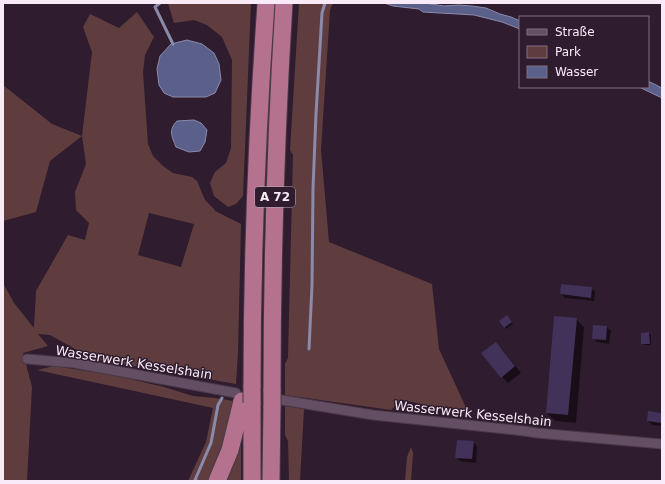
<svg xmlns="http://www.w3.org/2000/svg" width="665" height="484" font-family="'DejaVu Sans',sans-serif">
<rect width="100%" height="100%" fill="#2f1c2e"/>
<path fill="#5f3d3e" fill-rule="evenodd" d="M168 3H251L243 196 236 204 228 207 214 196 210 183 215 172 226 163 231 148 232 60 222 37 207 25 194 20 174 23Z
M299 3H333L330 10 321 150 329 242 432 284 439 349 469 414 402 400 391 410 285 395V364L288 358 293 155 290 150Z
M137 12 154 37 145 55 143 72 148 144 153 156 163 166 173 173 192 177 197 181 205 200 215 210V211L241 224 238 352 236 384 93 359 50 335 38 334 48 346 23 353 32 387 27 481H3V283L14 303 34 328 36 291 68 235 85 240 89 223 76 210 75 192 86 164 82 136 50 161 36 212 3 221V85L52 124 82 136 92 52 83 27 90 14 119 28ZM149 213 194 224 181 267 138 255Z
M54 366 113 375 164 387 193 396 215 398 234 401 221 455 209 481H188L206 442 213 408 37 370Z
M285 406 304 409 300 481H289L288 441 285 435Z
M237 443H241V481H223Z
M411 447 413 453 411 481H405L407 457Z"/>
<path fill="#5b608b" stroke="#8a8aab" d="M384 3H425L444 6 459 5 472 6 486 8 500 14 511 17 520 21V29L502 22 474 15 423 12 419 9 393 6Z
M187 40 202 44 214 53 219 64 221 80 215 93 206 97H173L164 93 159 85 157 69 160 56 171 44Z
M648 81 662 88V98L639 87H648Z
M194 120 201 123 207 130 205 142 200 151 189 152 176 147C172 137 168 130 177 121Z"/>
<path fill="#0007" d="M591 288 595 292 594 301 565 298 561 294Z
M508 318 513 324 506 329 505 327Z
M576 319 584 327 576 423 555 421 547 413Z
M607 327 611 331 609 344 597 342 593 338Z
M649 333 651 335V345H644L642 343Z
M502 349 521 373 508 383 502 377 483 354Z
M662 414V426L652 425 648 421Z
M473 442 477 446 476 463 460 461 456 457Z"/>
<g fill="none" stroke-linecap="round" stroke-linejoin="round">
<path stroke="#8a8aab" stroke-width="3" d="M160 3 155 7 173 44
M309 349 312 285 313 189 316 114 322 13 325 3
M197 481 195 480 211 443 218 405 222 398"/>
</g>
<path fill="#423158" d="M561 284 592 287 591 298 560 294Z
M507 315 512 322 504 328 499 321Z
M554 316 577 318 568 415 546 413Z
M593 325 607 326 606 340 592 339Z
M649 332 650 344H641V333Z
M496 342 515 366 501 378 481 353Z
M648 411 662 413V423L647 421Z
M457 440 474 441 472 459 455 458Z"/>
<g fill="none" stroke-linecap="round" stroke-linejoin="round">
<defs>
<path id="minor" d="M27 359 74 363 236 393
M282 400 373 415 524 431 537 433 662 444"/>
<path id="motorway" d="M252 387C252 259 257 131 266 3
M272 391C272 261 276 132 284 3
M252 403V481
M217 481 230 450 242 401
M271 481 272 406"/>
</defs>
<use href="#minor" stroke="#483848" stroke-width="11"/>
<use href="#motorway" stroke="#483848" stroke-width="19"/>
<use href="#minor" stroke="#644e63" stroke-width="9"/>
<use href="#motorway" stroke="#b5728f" stroke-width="17"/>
<defs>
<path id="motorway-bridge" d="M272 391V406
M252 403V387"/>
</defs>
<use href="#motorway-bridge" stroke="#483848" stroke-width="19" stroke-linecap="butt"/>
<use href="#motorway-bridge" stroke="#b5728f" stroke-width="17"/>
</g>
<g text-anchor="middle" stroke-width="3" stroke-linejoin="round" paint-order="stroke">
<rect fill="#2f1c2e" stroke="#bcadbb" stroke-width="1" x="255" y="187" width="40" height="20" rx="3"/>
<g font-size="12" font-weight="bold" fill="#f8ebf7">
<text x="275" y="201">A 72</text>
</g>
<g font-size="13" fill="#f8ebf7" stroke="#2f1c2e">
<text transform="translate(134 362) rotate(9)" y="5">Wasserwerk Kesselshain</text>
<text transform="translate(473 413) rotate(6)" y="5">Wasserwerk Kesselshain</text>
</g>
</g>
<rect width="665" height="484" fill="none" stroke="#f8ebf7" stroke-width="8"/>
<rect x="519" y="16" width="130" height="72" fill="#2f1c2e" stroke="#7f6f7e"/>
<rect x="527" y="29" width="20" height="6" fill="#644e63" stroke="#7f6f7e"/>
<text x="555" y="36" font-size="12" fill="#f8ebf7">Straße</text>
<rect x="527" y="46" width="20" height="12" fill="#5f3d3e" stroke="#7f6f7e"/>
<text x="555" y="56" font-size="12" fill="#f8ebf7">Park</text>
<rect x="527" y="66" width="20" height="12" fill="#5b608b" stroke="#7f6f7e"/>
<text x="555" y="76" font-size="12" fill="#f8ebf7">Wasser</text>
</svg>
